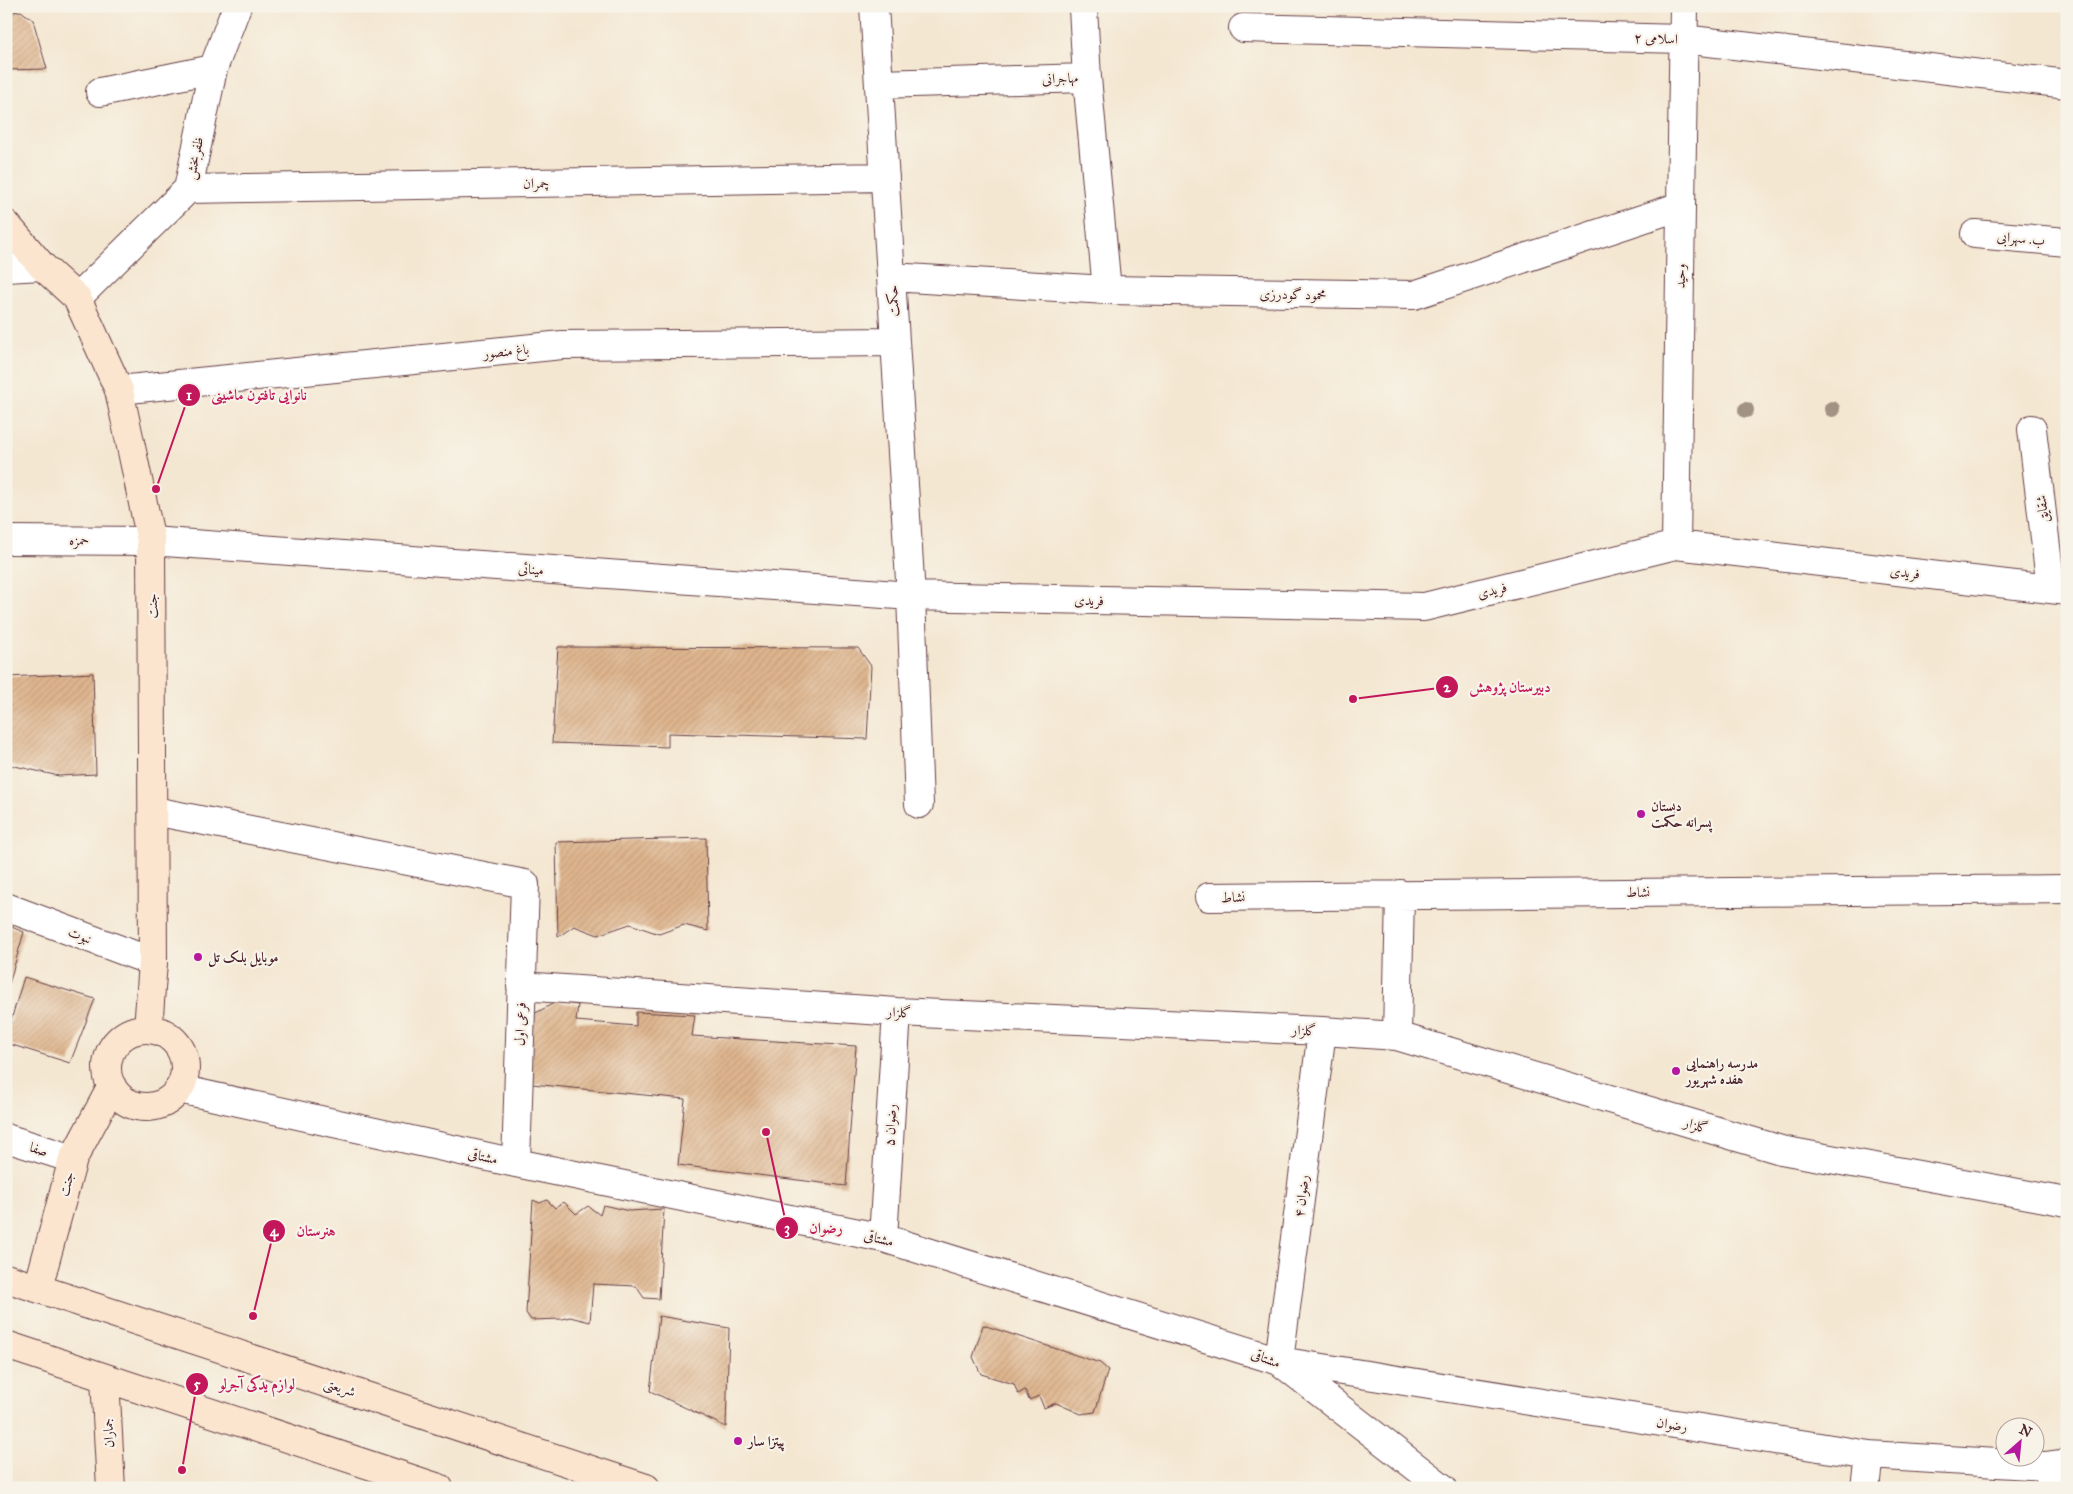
<svg xmlns="http://www.w3.org/2000/svg" width="2073" height="1494" font-family="'IM FELL Great Primer',Amiri,serif">
<defs>
<pattern id="building-hatch" width="6" height="6" patternUnits="userSpaceOnUse" patternTransform="scale(1.25)"><rect width="6" height="6" fill="#deb58e"/><path d="M-1 1l2-2M0 6l6-6M5 7l2-2" fill="none" stroke="#c09b7b"/></pattern>
</defs>
<rect width="100%" height="100%" fill="#f7f3e8"/>
<filter id="ink" filterUnits="userSpaceOnUse"><feTurbulence type="fractalNoise" baseFrequency=".02" numOctaves="2"/><feDisplacementMap in="SourceGraphic" scale="10" xChannelSelector="R" yChannelSelector="G"/><feConvolveMatrix kernelMatrix="1 2 1 2 8 2 1 2 1" color-interpolation-filters="sRGB"/></filter>
<filter id="wash" filterUnits="userSpaceOnUse"><feTurbulence type="fractalNoise" baseFrequency=".0096" numOctaves="4" result="noise"/><feDisplacementMap in="SourceGraphic" scale="20" xChannelSelector="R" yChannelSelector="G"/><feGaussianBlur stdDeviation="1.12" result="paint"/><feColorMatrix in="noise" values="0 0 0 0 0 0 0 0 0 0 0 0 0 0 0 0 0 1.4 0 .05"/><feComposite in="paint" operator="in"/></filter>
<g filter="url(#wash)">
<rect width="100%" height="100%" fill="#f4e7d2"/>
<g id="blocks">
<path fill="url(#building-hatch)" d="M21 11 33 20 47 69 6 70V13Z
M558 647 858 648 871 666 867 739 668 733V747L552 743Z
M93 673 96 774 59 776 6 764V677Z
M706 838 708 931 684 925 659 934 630 924 598 935 574 926 558 937 556 842Z
M6 925 24 932 7 991H6Z
M24 977 95 999 70 1063 6 1043V1037Z
M556 1002 578 1005 576 1021 636 1026V1012L695 1015 692 1036 856 1046 846 1186 678 1165 685 1099 532 1084 530 1016Z
M533 1200 540 1203 547 1200 555 1208 564 1202 576 1214 588 1206 600 1215 603 1205 629 1211 664 1209 659 1299 644 1298 636 1286 593 1284 590 1322 570 1317 562 1319 531 1320 526 1313Z
M659 1316 729 1328 726 1427 650 1391Z
M983 1325 1100 1363 1108 1370 1095 1412 1081 1414 1056 1403 1044 1408 1039 1396 1029 1400 1025 1390 1018 1394 1014 1384 981 1374 973 1357Z"/>
</g>
</g>
<g filter="url(#ink)">
<use href="#blocks" fill-opacity="0" stroke="#643d44" stroke-width="1"/>
<g fill="none" stroke-linecap="round" stroke-linejoin="round">
<defs>
<path id="street" d="M874 6 911 596 919 804
M1083 8 1087 78
M1243 28 1683 39 2067 84
M879 84 1087 78 1107 290
M100 92 213 69
M188 189 885 177
M1975 234 2067 242
M6 268 42 266
M891 277 1107 290 1414 295 1681 206
M77 298 188 189 213 69 237 6
M119 390 562 345 895 342
M2032 429 2051 589
M6 540 151 541 911 596 1424 607 1676 545 2067 591
M1676 545 1684 6
M154 811 525 884 516 1163
M1209 897 2067 889
M6 907 153 962
M521 986 897 1012 1322 1031 1397 1036 1781 1150 2067 1202
M1322 1031 1279 1361 1869 1455 2045 1466 2067 1463
M1397 1036 1400 894
M179 1089 516 1163 883 1238 1279 1361 1443 1488
M6 1138 73 1159
M883 1238 897 1012
M2045 1466 2054 1488
M1865 1488 1869 1455"/>
<path id="secondary" d="M6 224 42 266 77 298 119 390 151 541 153 962 148 1029
M107 1068a39 39 0 1 1 78 0a39 39 0 1 1-78 0Z
M6 1278 646 1488
M38 1288 73 1159 112 1086
M6 1345 439 1488
M105 1379 111 1488"/>
</defs>
<use href="#street" stroke="#643d44" stroke-width="30"/>
<use href="#secondary" stroke="#643d44" stroke-width="30"/>
<use href="#street" stroke="#fff" stroke-width="28"/>
<use href="#secondary" stroke="#fbe5cf" stroke-width="28"/>
</g>
<g fill="#a29283">
<circle cx="1832" cy="409" r="8"/>
<circle cx="1746" cy="410" r="8"/>
</g>
</g>
<g fill="#b5179e" stroke="#f7f3e8" stroke-width="2">
<circle cx="1641" cy="814" r="5"/>
<circle cx="198" cy="957" r="5"/>
<circle cx="1676" cy="1071" r="5"/>
<circle cx="738" cy="1441" r="5"/>
</g>
<g text-anchor="middle" stroke-width="4.5" stroke-linejoin="round" paint-order="stroke">
<g font-size="14" fill="#4a1f2b" stroke="#f7f3e8">
<text transform="translate(1656 38) rotate(2)" y="5">اسلامی ۲</text>
<text transform="translate(1060 78) rotate(-2)" y="5">مهاجرانی</text>
<text transform="translate(194 158) rotate(-78)" y="5">ظفربخش</text>
<text transform="translate(536 183) rotate(-1)" y="5">چمران</text>
<text transform="translate(2021 238) rotate(5)" y="5">ب. سهرابی</text>
<text transform="translate(1680 276) rotate(-89)" y="5">وحید</text>
<text transform="translate(1293 294) rotate(1)" y="5">محمود گودرزی</text>
<text transform="translate(893 301) rotate(-93)" y="5">حکمت</text>
<text transform="translate(506 351) rotate(-6)" y="5">باغ منصور</text>
<text transform="translate(2042 509) rotate(-97)" y="5">شقایق</text>
<text x="79" y="545">حمزه</text>
<text transform="translate(531 569) rotate(4)" y="5">مینائی</text>
<text transform="translate(1905 572) rotate(7)" y="5">فریدی</text>
<text transform="translate(1492 590) rotate(-14)" y="5">فریدی</text>
<text transform="translate(1089 600) rotate(1)" y="5">فریدی</text>
<text transform="translate(152 606) rotate(-91)" y="5">جنت</text>
<text x="1638" y="897">نشاط</text>
<text transform="translate(1233 897) rotate(-1)" y="5">نشاط</text>
<text transform="translate(80 935) rotate(20)" y="5">نبوت</text>
<text transform="translate(899 1012) rotate(3)" y="5">گلزار</text>
<text transform="translate(520 1024) rotate(-88)" y="5">فرعی اول</text>
<text transform="translate(1304 1030) rotate(3)" y="5">گلزار</text>
<text transform="translate(890 1125) rotate(-87)" y="5">رضوان ۵</text>
<text transform="translate(1696 1125) rotate(17)" y="5">گلزار</text>
<text transform="translate(39 1149) rotate(18)" y="5">صفا</text>
<text transform="translate(483 1156) rotate(13)" y="5">مشتاقی</text>
<text transform="translate(66 1184) rotate(-75)" y="5">جنت</text>
<text transform="translate(1301 1196) rotate(-83)" y="5">رضوان ۴</text>
<text transform="translate(879 1238) rotate(14)" y="5">مشتاقی</text>
<text transform="translate(1266 1358) rotate(21)" y="5">مشتاقی</text>
<text transform="translate(340 1387) rotate(18)" y="5">شریعتی</text>
<text transform="translate(1672 1424) rotate(9)" y="5">رضوان</text>
<text transform="translate(108 1433) rotate(-93)" y="5">جماران</text>
</g>
<g font-size="14" font-weight="bold" fill="#4a1f2b" stroke="#f7f3e8" text-anchor="start">
<text x="1651" y="811">دبستان<tspan x="1651" dy="16">پسرانه حکمت</tspan></text>
<text x="208" y="962">موبایل بلک تل</text>
<text x="1686" y="1068">مدرسه راهنمایی<tspan x="1686" dy="16">هفده شهریور</tspan></text>
<text x="748" y="1446">پیتزا سار</text>
</g>
</g>
<path fill="none" stroke="#c2185b" stroke-width="2" d="M156 489L189 395M1353 699L1447 687M766 1132L787 1228M253 1316L274 1231M182 1470L197 1384"/>
<g fill="#c2185b" stroke="#f7f3e8" stroke-width="2">
<circle cx="156" cy="489" r="5"/>
<circle cx="1353" cy="699" r="5"/>
<circle cx="766" cy="1132" r="5"/>
<circle cx="253" cy="1316" r="5"/>
<circle cx="182" cy="1470" r="5"/>
<circle cx="189" cy="395" r="12"/>
<circle cx="1447" cy="687" r="12"/>
<circle cx="787" cy="1228" r="12"/>
<circle cx="274" cy="1231" r="12"/>
<circle cx="197" cy="1384" r="12"/>
</g>
<g font-size="15" text-anchor="middle" font-weight="bold" fill="#fff">
<text x="189" y="400">1</text>
<text x="1447" y="692">2</text>
<text x="787" y="1233">3</text>
<text x="274" y="1236">4</text>
<text x="197" y="1389">5</text>
</g>
<g font-size="15" text-anchor="middle" font-weight="bold" fill="#c2185b" stroke="#f7f3e8" stroke-width="4.5" stroke-linejoin="round" paint-order="stroke">
<text x="259" y="400">نانوایی تافتون ماشینی</text>
<text x="1510" y="692">دبیرستان پژوهش</text>
<text x="826" y="1233">رضوان</text>
<text x="316" y="1236">هنرستان</text>
<text x="257" y="1389">لوازم یدکی آجرلو</text>
</g>
<rect width="2073" height="1494" fill="none" stroke="#f7f3e8" stroke-width="25"/>
<g transform="translate(2020 1442) rotate(27)"><circle r="24" fill="#f7f3e8" stroke="#b29e9c"/>
<path d="M0-4L9 19L0 12L-9 19Z" fill="#b5179e"/>
<text y="-8" font-size="14" font-weight="bold" text-anchor="middle" fill="#4a1f2b">N</text>
</g>
</svg>
